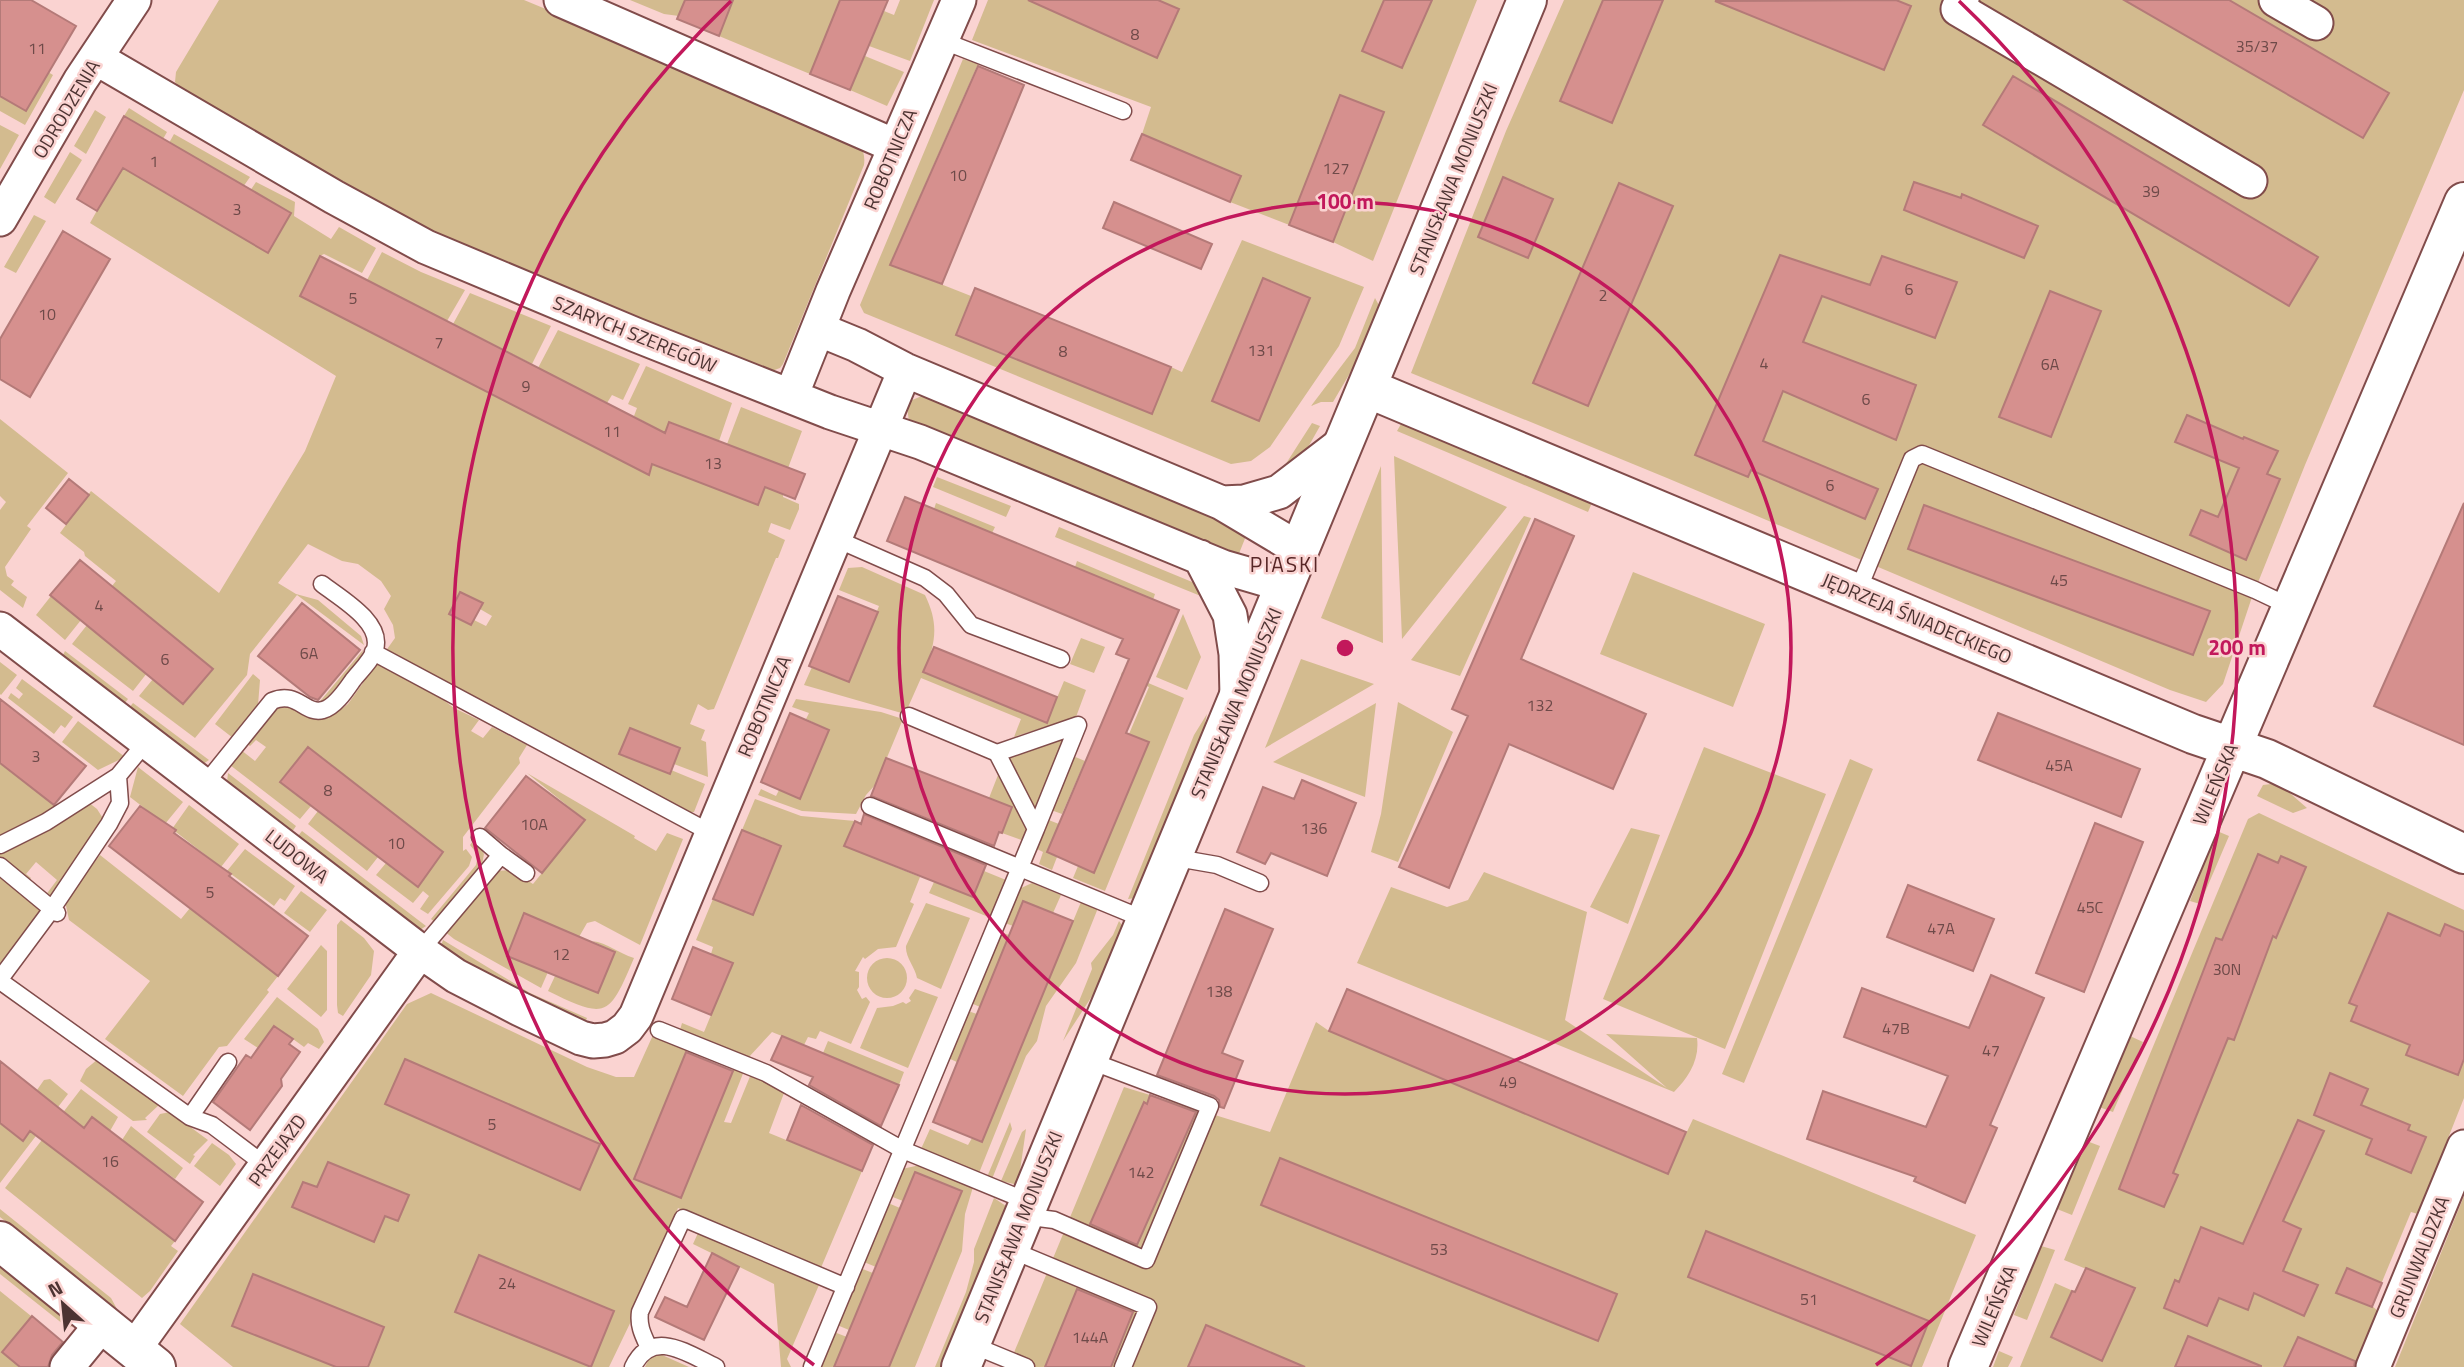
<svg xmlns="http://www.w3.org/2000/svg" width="2464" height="1367" font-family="'Titillium Web',sans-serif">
<rect width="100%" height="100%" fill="#fad3d1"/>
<path fill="#d3bb8f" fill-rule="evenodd" d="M219 0H524L847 134C859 143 866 149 864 165L783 364 780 368 769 372 432 234 184 93 175 82 176 72Z
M630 0H685L679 16 664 14Z
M733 0H840L810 74 719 36Z
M900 0H934L910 61 869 46 884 11 894 15Z
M988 0H1477L1373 261 1333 242 1230 202 1240 176 1142 134 1151 107 972 40Z
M1564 0H2464V90L2305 465 2251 600 2223 684 2206 702 2170 690 1667 478 1411 373 1506 131Z
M865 56 904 72 887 106 850 90Z
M963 59 978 64 890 264 971 296 956 335 1152 414 1171 367 1182 372 1242 240 1364 287 1339 346 1270 447 1251 461 1231 464 864 313 860 305Z
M48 72 53 75 25 125 0 111V96L26 111Z
M129 108 167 132 163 139 124 116Z
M95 110 106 117 86 154 74 146Z
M0 125 19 135 0 169Z
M174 134 250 177 243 187 169 143Z
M70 152 82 160 55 204 44 197Z
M102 155 268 253 290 214 250 191 256 182 295 202 294 216 331 239 339 227 376 248 362 273 324 254 320 256 300 296 648 474 652 464 758 504 774 462 727 444 741 407 802 431 779 492 783 495V497L799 504V509L790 530 771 523 768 532 785 540 778 558H776L714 709 708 710 698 704 690 724 705 730 701 740 706 742 708 777 674 764 679 748 630 728 620 754 669 774 671 770 705 784 694 812H688L445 683 435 675 430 679 433 692 454 708 479 720 471 731 483 738 492 727 527 745 519 758 520 763 463 837V851L466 849 472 857 469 866 428 914 420 909 429 896 423 891 413 903 376 875 386 863 417 887 443 852 308 747 280 781 311 806 300 819 230 765 241 750 255 761 266 747 256 740 250 746 246 743C258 727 267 711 287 705 314 718 322 725 348 704L395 638 393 625 384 609 391 596 381 581 358 564 342 561 308 544 278 583 296 594 318 600 361 636 364 645 297 595 250 654 247 675 195 738 139 696 153 679 184 704 212 669 112 586 116 581 85 556 84 552 60 533 91 491 219 593 305 451 336 376 90 223 105 196ZM460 592 482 603 480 609 492 616 486 626 474 620 471 625 449 614Z
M34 215 46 221 16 273 4 267Z
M382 252 421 272 465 290 447 321 367 280Z
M470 293 551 326 532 364 453 324Z
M1375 298 1382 311 1370 339 1333 402H1321L1311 406 1355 348Z
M558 330 640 364 623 400 612 395 607 403 538 368Z
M646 366 732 403 719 441 670 422 665 433 634 416 637 408 628 404Z
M924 395 1248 531 1236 561 909 422 907 406 910 401Z
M0 419 68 473 27 526 31 529 5 567 7 576 14 581 11 585 27 597 23 608 0 590V510L6 502 0 496Z
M1312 423 1320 426 1298 465 1280 473Z
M1401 424 1589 498 1591 505 1588 512 1397 431Z
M1394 456 1507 507 1402 639Z
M1381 466 1383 642V643L1321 618Z
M937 477 1011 506 1006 517 933 487Z
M936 503 995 527 992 533 934 509Z
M1524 516 1531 518 1460 676 1411 660Z
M1059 527 1197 584 1218 603 1055 537Z
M1077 561 1155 594 1153 600 1075 567Z
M862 567 925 595C939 624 936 642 924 672L1047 722 1064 681 1086 690 1076 717 1014 737 1021 719 921 678 905 714 804 685 812 667 849 682 879 606 839 590 848 568Z
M1633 572 1765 624 1733 707 1600 654Z
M51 596 81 620 65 640 36 615Z
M1183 614 1201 657 1187 690 1156 677Z
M87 625 147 673 133 691 72 644Z
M1081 638 1105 647 1094 673 1070 664Z
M363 650C361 667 333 697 317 705Z
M65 651 128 699 124 704 62 657Z
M1301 659 1374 684 1265 748Z
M0 662 17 675 1 695 0 694Z
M1122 672 1184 698 1105 891 1073 878 1078 866 1094 872 1149 743 1129 734 1149 687 1121 675Z
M253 674 260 680 258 705 233 738 215 724Z
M22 679 73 717 65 728 61 725 54 734 8 698 11 693 19 699 23 694 16 688Z
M796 699 881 712 903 719 876 784 866 795 856 814 802 811 758 795 761 789 776 796 779 790 800 799 829 730 806 719 809 713 792 707Z
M1398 702 1453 732 1398 862 1371 852 1381 814Z
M133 703 209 760 203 764 129 708Z
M1376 703 1365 797 1273 762Z
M1207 714 1201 742 1136 898 1128 899 1194 735Z
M78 721 125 757 98 770 62 742Z
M1070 732 1036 814 1005 755Z
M1704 747 1826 794 1725 1049 1603 999Z
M1073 756 1085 761 1062 814 1051 810Z
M1850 759 1873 769 1744 1083 1722 1074Z
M0 763 55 805 48 814 0 837Z
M138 767 183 802 165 824 130 797Z
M228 773 296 826 292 832 227 782Z
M527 773 635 836 634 838 656 851 667 833 683 839 640 945 595 921 587 923 579 937 524 914 507 955 548 972 541 988 454 939 444 931 497 871 511 870 533 884 585 820Z
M998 775 1028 831 1024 841 1002 833 1012 807 989 798Z
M2271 784 2285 789 2307 808 2293 813 2257 796 2263 785Z
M755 799 801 816 855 821 845 846 920 877 910 902 914 904 896 947 878 949 865 959 863 957 855 971 859 972V987L857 990 862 999 866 997 870 1002 851 1044 820 1031 816 1039 808 1037 804 1045 772 1032 748 1058 680 1030 682 1023 704 1032 732 964 711 954 713 947 696 940 713 899 753 915 781 846 742 830Z
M88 802 97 809 104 820 51 900 45 896 57 880 36 862 26 874 31 878 28 882 0 859V851Z
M189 805 239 844 221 867 172 829Z
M318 811 378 857 367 871 308 824Z
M2259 813 2464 910V1098L2418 1214 2411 1212 2372 1306 2378 1311 2355 1367H2020L2055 1283 2123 1313 2131 1287 2064 1260 2248 819Z
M1046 819 1059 824 1047 852 1057 857 1052 870 1039 864 1043 852 1035 848Z
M1631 828 1660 835 1628 924 1590 907Z
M302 831 426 926 420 930 298 836Z
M2217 831 2229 836 2200 904 2190 901Z
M475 838 484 854 481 870 437 924 431 919 476 865 478 855 470 845Z
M245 849 295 886 285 901 280 898 274 906 227 871Z
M100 855 181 919 190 908 278 976 267 990 269 992 227 1046 219 1047 183 1096 105 1039 150 981 69 920 65 901Z
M984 871 1006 880 991 918 929 893 934 882 973 897Z
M1484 872 1587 912 1565 1020 1667 1088 1606 1034 1697 1038C1700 1060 1688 1078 1674 1092L1357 963 1391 887 1447 907 1468 900Z
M0 876 43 910 0 965Z
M1032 883 1061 895 1053 913 1024 901 1013 926 1005 923 1019 889Z
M301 891 327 910 310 932 284 913Z
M1081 902 1098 908 1076 963 1046 1006 1037 1041 1026 1056 979 1173 921 1149 930 1129 968 1145 972 1138 982 1141Z
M926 903 970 918 941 989 917 978C915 967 905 957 906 946Z
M341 920 364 938 374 951 371 975 343 1016 338 1013 337 1005V925Z
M1119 921 1124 928 1105 976 1063 1041 1092 969 1091 963 1113 935Z
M1000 932 1009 935 980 1007 971 1003Z
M443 940 530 993 587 1018 585 1023 470 966 441 946Z
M592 941C608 943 618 953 634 958 609 1017 607 1020 548 991L555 976 598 993 615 952Z
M321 945 327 951V1010L321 1017 287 989Z
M867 978a20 20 0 1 1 40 0a20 20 0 1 1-40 0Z
M915 989 938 997 908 1068 860 1048 877 1008 893 1006 903 1002 906 1004 911 1001 909 998Z
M431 993 587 1067 616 1077H634L653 1035 687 1049 634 1179 680 1198 734 1068 744 1071 724 1122 731 1123 751 1074 784 1093 769 1133 862 1171 820 1270 678 1208 634 1315 609 1367H233L180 1324 407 1004Z
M277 997 318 1029 324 1042 319 1049 308 1043 304 1047 275 1026 258 1048 244 1039Z
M968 1011 977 1014 957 1062 948 1058Z
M1316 1022 1329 1031 1667 1174 1693 1119 1976 1235 1922 1367H1008L1124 1087 1270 1132Z
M2130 1036 2143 1042 2113 1112 2099 1107Z
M828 1041 904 1072 899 1085 823 1053Z
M98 1059 160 1104 145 1118 147 1120 133 1121 80 1081 86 1069Z
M50 1079 68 1094 0 1183V1123L23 1141 52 1103 37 1090 44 1080Z
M81 1089 118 1117 110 1131 92 1117 63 1156 175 1241 171 1246 178 1251 150 1291 142 1298 5 1188Z
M170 1112 208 1140 193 1155 195 1156 190 1164 147 1132 160 1114Z
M1010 1122 1012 1129 992 1179 987 1177Z
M131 1126 183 1168 175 1179 122 1140Z
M1026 1129 1018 1185 1001 1181 1022 1132Z
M2084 1140 2100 1146 2072 1215 2057 1209Z
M212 1143 229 1155 236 1164 220 1186 194 1166Z
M920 1165 973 1187 965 1214 962 1251 915 1367H889L962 1191 915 1172 903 1201 890 1196 902 1169Z
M2464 1196V1367H2395Z
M994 1198 1009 1208 943 1367H935L966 1292 974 1262V1249Z
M888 1203 900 1208 876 1267 864 1262Z
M0 1209 111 1298 117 1309 0 1217Z
M698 1233 819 1285 787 1359 791 1367H781L774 1284 693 1244Z
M2041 1246 2055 1250 2027 1320 2014 1315Z
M0 1259 72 1323 73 1326 68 1328 0 1274Z
M860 1268 873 1273 849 1330 837 1325Z
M0 1291 67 1345 50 1367H0Z
M834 1332 847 1337 834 1367H820Z
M653 1351 689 1367H645Z
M1999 1351 2013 1357 2008 1367H1993Z"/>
<path fill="#d6908e" stroke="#b47a78" stroke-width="2" d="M0 0H31L76 26 26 111 0 96Z
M685 0H733L719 36 677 19Z
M840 0H888L850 90 810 74Z
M1028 0H1158L1179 9 1157 58Z
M1384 0H1432L1402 68 1362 51Z
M1603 0H1663L1612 123 1560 101Z
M1896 0 1911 6 1884 70 1715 1Z
M2124 0H2229L2389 93 2363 138Z
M978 66 1024 85 942 284 890 265Z
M2013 76 2318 257 2289 306 1983 125Z
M1340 95 1384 112 1333 242 1289 225Z
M124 116 291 213 268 253 123 168 97 211 77 199Z
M1142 134 1241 176 1230 202 1131 160Z
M1503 177 1553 199 1528 258 1478 237Z
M1914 182 1961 198 1962 194 2038 226 2024 258 1904 210Z
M1619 183 1673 206 1588 406 1533 383Z
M1114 202 1212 244 1201 269 1103 228Z
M63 231 110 259 30 397 0 379V339Z
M1780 255 1870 285 1882 256 1957 282 1935 338 1822 296 1803 342 1916 385 1896 440 1783 391 1763 441 1878 489 1865 519 1751 470 1748 477 1695 455Z
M320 256 665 433 669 422 805 474 795 499 765 487 758 505 652 464 649 475 300 296Z
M1263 278 1310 298 1259 421 1212 401Z
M975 288 1171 367 1152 414 956 335Z
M2050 291 2101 311 2051 437 1999 417Z
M2187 415 2243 439 2244 437 2278 451 2267 474 2280 479 2246 560 2190 535 2201 510 2218 517 2239 468 2175 442Z
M69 479 89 495 66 524 46 508Z
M905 497 1179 610 1126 733 1149 742 1094 873 1047 852 1129 659 1116 654 1123 639 887 541Z
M2464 503V745L2374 706Z
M1924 505 2210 611 2193 655 1908 549Z
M1535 519 1574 536 1521 659 1646 714 1613 789 1509 744 1449 888 1399 867 1468 716 1452 709Z
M80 560 213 669 183 704 50 595Z
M460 592 483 603 471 625 449 614Z
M838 596 878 612 849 682 809 666Z
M302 603 360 650 318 700 310 697 258 656Z
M934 647 1057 697 1047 723 923 672Z
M0 699 86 766 54 805 0 763Z
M790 713 829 730 800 799 761 782Z
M1998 713 2140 769 2121 817 1978 760Z
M630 728 680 748 670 774 619 754Z
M308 747 443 852 418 887 280 782Z
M886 758 1012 807 1002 833 999 832 994 846 871 796Z
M526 776 585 820 542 873 485 828Z
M1302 780 1356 803 1327 876 1271 853 1265 864 1237 852 1263 787 1294 799Z
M140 806 176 830 174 833 221 867 231 874 229 876 308 936 278 976 109 846Z
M864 814 986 865 973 897 844 846 855 821 861 824Z
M2095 823 2143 842 2084 992 2036 973Z
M742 830 781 846 753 915 713 899Z
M2258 854 2278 863 2281 856 2306 867 2276 938 2273 936 2234 1040 2228 1038 2173 1173 2178 1175 2164 1207 2119 1189 2216 938 2222 940Z
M1908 885 1994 919 1973 971 1887 937Z
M1023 901 1073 921 982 1142 933 1122Z
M1225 909 1273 929 1222 1053 1243 1061 1224 1108 1220 1107 1219 1100 1214 1096 1157 1075Z
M524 913 615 952 598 993 507 956Z
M2388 913 2440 936 2445 924 2464 932V1059L2458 1075 2406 1055 2410 1045 2351 1021 2357 1006 2349 1003Z
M693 947 733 963 711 1015 672 999Z
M1991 975 2044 998 1990 1125 1997 1128 1965 1203 1914 1181 1916 1177 1807 1139 1823 1091 1926 1127 1948 1076 1844 1037 1862 988 1969 1028Z
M1347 989 1686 1132 1668 1174 1329 1031Z
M274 1026 293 1039 289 1044 300 1052 281 1079 282 1086 250 1130 213 1102 246 1055 251 1058Z
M782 1036 899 1085 881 1126 809 1085 813 1077 771 1060Z
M686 1052 733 1071 681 1198 634 1179Z
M405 1059 600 1144 580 1190 385 1104Z
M0 1061 84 1128 92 1117 203 1202 175 1241 30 1131 23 1141 0 1123Z
M2330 1073 2368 1089 2361 1105 2410 1125 2408 1130 2426 1137 2411 1173 2366 1154 2372 1139 2314 1115Z
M1150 1095 1196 1112 1137 1245 1090 1224 1144 1102 1147 1104Z
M801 1105 873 1145 862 1171 787 1140Z
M2298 1120 2324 1131 2283 1221 2301 1229 2283 1271 2318 1285 2304 1316 2254 1293 2248 1310 2219 1298 2207 1326 2164 1308 2175 1280 2179 1282 2201 1227 2243 1244Z
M1280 1158 1617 1294 1598 1341 1261 1205Z
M328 1162 409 1195 398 1221 385 1216 374 1242 292 1207 303 1182 317 1187Z
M915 1172 962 1191 889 1367H834Z
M1706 1231 1929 1321 1911 1366 1688 1277Z
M712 1253 739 1267 704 1340 655 1317 665 1297 687 1307Z
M479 1255 614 1311 591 1367 455 1312Z
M2086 1268 2135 1288 2102 1361 2051 1337 2072 1291 2075 1292Z
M2347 1268 2382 1283 2372 1307 2336 1293Z
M253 1274 384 1327 368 1367H336L232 1326Z
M1077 1289 1133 1312 1111 1367H1045Z
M32 1316 63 1342 52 1355 48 1367H20L2 1352Z
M1206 1325 1305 1367H1188Z
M2188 1336 2261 1366V1367H2175Z
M2298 1337 2355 1361 2354 1367H2284Z"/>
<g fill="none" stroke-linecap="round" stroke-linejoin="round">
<defs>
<path id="lane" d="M941 40 1123 111
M834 538 925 578 946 594 971 625 1061 659
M1857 593 1912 459 1922 454 2255 590 2291 607
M373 652 711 833
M997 753 1078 725 1036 829
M205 784 272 701C297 690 305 715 323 710 335 707 346 690 353 680 360 671 372 660 375 649 383 622 340 598 322 584
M870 806 1146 920
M480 837 501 855
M0 845 46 822 118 776 147 741
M1171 857 1217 865 1260 883
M0 866 52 909 109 824 120 803 118 776
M420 951 501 855 526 873
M0 979 52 909 57 913
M0 981 190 1117 212 1125 265 1165
M659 1030 766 1073 903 1150 1029 1202
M190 1117 228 1062
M1023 1216 1054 1220 1146 1260 1210 1106 1088 1060
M1009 1249 1148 1307 1123 1367
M970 1344 1026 1367
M649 1348C643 1335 638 1326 640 1312L683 1218 846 1287
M633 1367C652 1327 688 1354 716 1367
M812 1367 1036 829 997 753 909 716"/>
<path id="street" d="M561 0 895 146
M1962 0 1958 9 2250 181
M2276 0 2316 23
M96 58 334 197 426 247 636 335 830 412 920 442 1223 567 1285 585
M0 219 80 81 134 0
M818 329 857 345 905 370 1222 503 1299 549
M791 396 833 291 959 0
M1222 503 1244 502 1279 492 1344 442
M1200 557 1230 615 1236 654 1237 697
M0 629 420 951 456 976 520 1009 581 1038 593 1041 605 1040 615 1037 627 1028 636 1016 905 370
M134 1349 420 951
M67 1367 102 1324
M2373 1367 2464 1147"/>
<path id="secondary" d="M1367 388 2193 734 2267 759 2464 854
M0 1241 156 1367
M961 1367 1527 0
M1968 1367 2464 202"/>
</defs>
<use href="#lane" stroke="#814c4b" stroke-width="19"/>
<use href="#street" stroke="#814c4b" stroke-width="37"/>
<use href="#secondary" stroke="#814c4b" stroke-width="42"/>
<use href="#lane" stroke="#fff" stroke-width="16"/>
<use href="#street" stroke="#fff" stroke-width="33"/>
<use href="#secondary" stroke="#fff" stroke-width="38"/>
</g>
<g fill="none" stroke="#c2185b" stroke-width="3.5">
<circle cx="1345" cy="648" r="446"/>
<path d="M814 1365A892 892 0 0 1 731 1M1959 1A892 892 0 0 1 1876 1365"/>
</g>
<g text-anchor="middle" stroke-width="5" stroke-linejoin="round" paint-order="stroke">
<g font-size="16" fill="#6e4a49">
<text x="1135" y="40">8</text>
<text x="2257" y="52">35/37</text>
<text x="37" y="54">11</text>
<text x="154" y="167">1</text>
<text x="1336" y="174">127</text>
<text x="958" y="181">10</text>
<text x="2151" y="197">39</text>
<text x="237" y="215">3</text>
<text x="1909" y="295">6</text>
<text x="1603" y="301">2</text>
<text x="353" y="304">5</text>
<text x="47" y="320">10</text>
<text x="439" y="348">7</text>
<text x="1261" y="356">131</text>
<text x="1063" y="357">8</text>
<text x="1764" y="369">4</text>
<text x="2050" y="370">6A</text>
<text x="526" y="392">9</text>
<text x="1866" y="405">6</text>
<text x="612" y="437">11</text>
<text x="713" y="469">13</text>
<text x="1830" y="491">6</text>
<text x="2059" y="586">45</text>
<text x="99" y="611">4</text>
<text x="309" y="659">6A</text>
<text x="165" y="665">6</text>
<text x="1540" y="711">132</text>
<text x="36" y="762">3</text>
<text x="2059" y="771">45A</text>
<text x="328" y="796">8</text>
<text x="534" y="830">10A</text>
<text x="1314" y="834">136</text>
<text x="396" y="849">10</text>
<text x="210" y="898">5</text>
<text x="2090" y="913">45C</text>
<text x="1941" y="934">47A</text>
<text x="561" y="960">12</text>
<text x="2227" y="975">30N</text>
<text x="1219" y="997">138</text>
<text x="1896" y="1034">47B</text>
<text x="1991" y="1056">47</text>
<text x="1508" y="1088">49</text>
<text x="492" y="1130">5</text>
<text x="110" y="1167">16</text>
<text x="1141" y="1178">142</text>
<text x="1439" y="1255">53</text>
<text x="507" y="1289">24</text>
<text x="1809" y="1305">51</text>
<text x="1090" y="1343">144A</text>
</g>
<g font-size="19" fill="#4c3332" stroke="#fad3d1">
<text transform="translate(66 109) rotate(-59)" y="7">ODRODZENIA</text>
<text transform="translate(890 159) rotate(-67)" y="7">ROBOTNICZA</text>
<text transform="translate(1453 179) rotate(-68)" y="7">STANISŁAWA MONIUSZKI</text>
<text transform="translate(635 334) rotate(22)" y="7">SZARYCH SZEREGÓW</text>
<text transform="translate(1917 618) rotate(23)" y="7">JĘDRZEJA ŚNIADECKIEGO</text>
<text transform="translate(1236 703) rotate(-67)" y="7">STANISŁAWA MONIUSZKI</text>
<text transform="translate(764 706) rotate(-67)" y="7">ROBOTNICZA</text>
<text transform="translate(2215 784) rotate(-67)" y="7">WILEŃSKA</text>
<text transform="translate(297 856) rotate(38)" y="7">LUDOWA</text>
<text transform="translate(277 1150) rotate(-54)" y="7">PRZEJAZD</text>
<text transform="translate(1018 1227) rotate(-68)" y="7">STANISŁAWA MONIUSZKI</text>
<text transform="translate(2419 1257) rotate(-68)" y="7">GRUNWALDZKA</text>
<text transform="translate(1994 1306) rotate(-67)" y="7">WILEŃSKA</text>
</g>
<g font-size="21" letter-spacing="2" fill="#572626" stroke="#fad3d1">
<text x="1285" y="572">PIASKI</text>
</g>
</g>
<circle cx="1345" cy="648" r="10" fill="#c2185b" stroke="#fad3d1" stroke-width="3.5"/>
<g font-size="21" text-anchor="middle" font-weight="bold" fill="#c2185b" stroke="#fad3d1" stroke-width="5" stroke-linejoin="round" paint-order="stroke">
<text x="1345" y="209">100 m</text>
<text x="2237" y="655">200 m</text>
</g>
<g transform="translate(63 1304) rotate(333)" stroke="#fad3d1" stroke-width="5" paint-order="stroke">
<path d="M0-5L12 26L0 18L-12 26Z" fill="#4c3332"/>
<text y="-10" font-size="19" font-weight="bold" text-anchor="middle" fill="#4c3332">N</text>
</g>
</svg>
